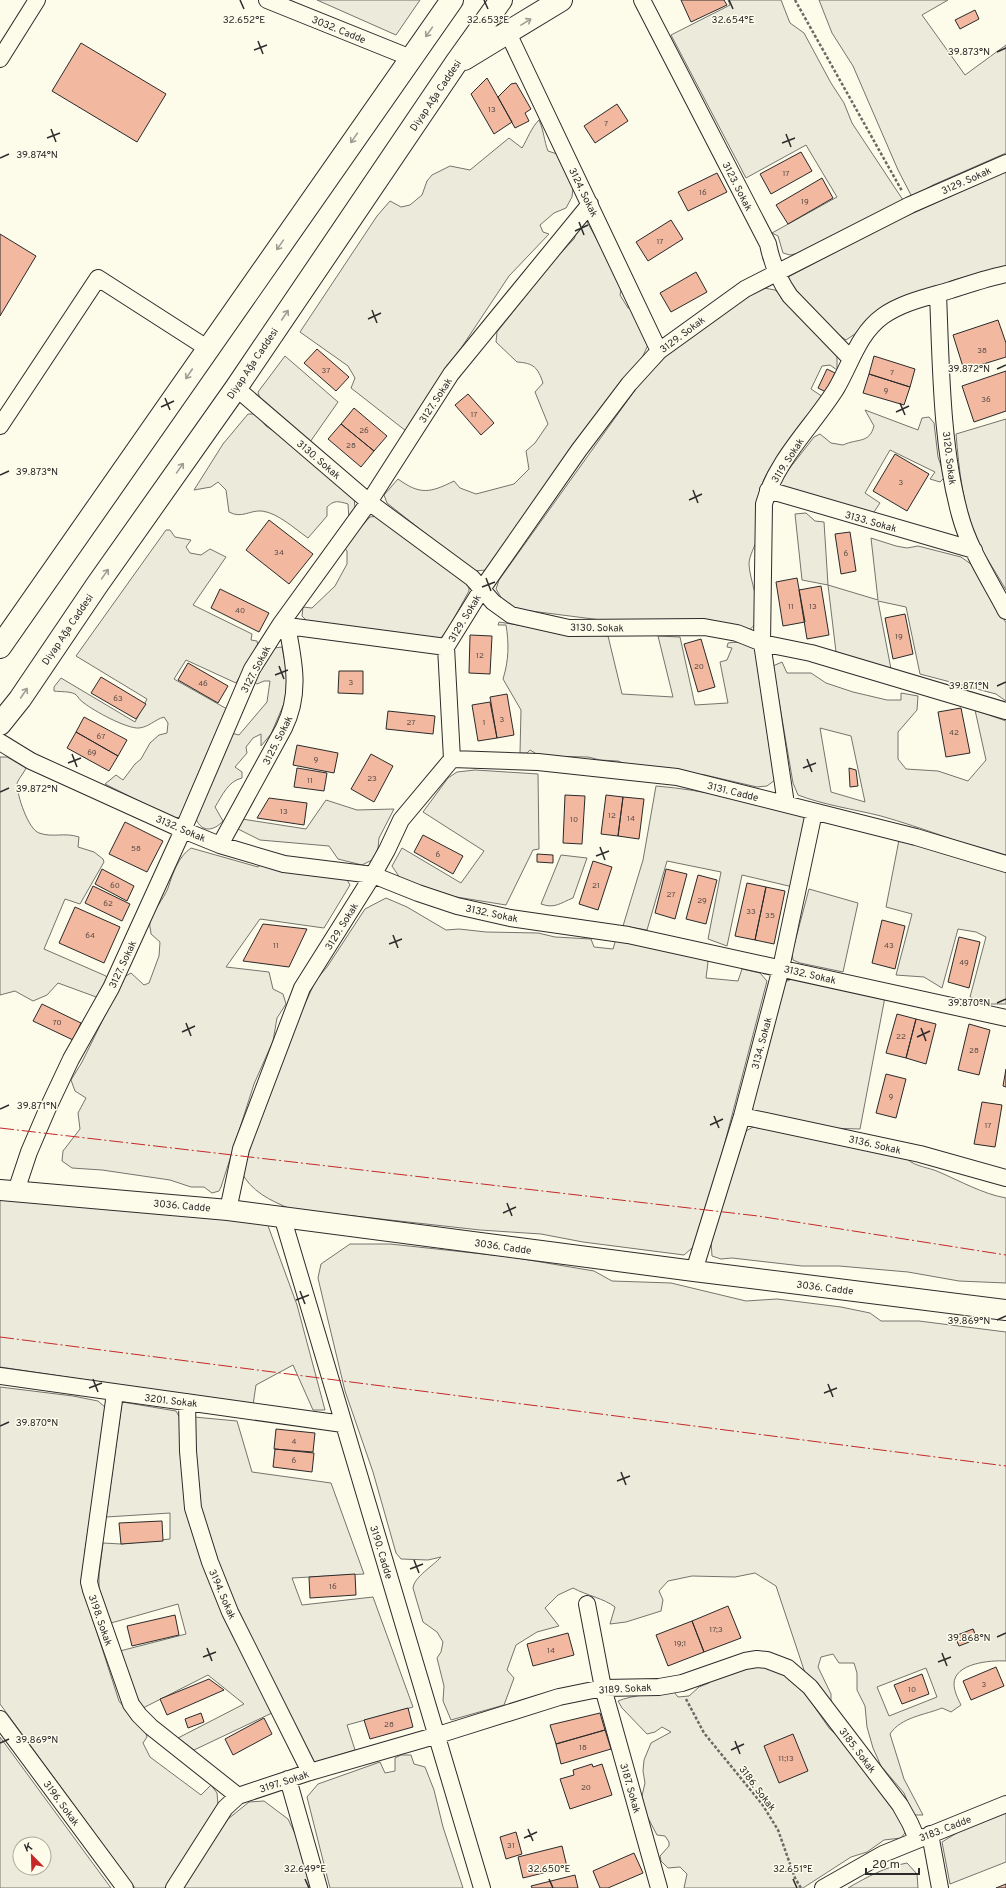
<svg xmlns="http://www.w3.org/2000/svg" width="1006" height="1888" font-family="Overpass,sans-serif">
<rect width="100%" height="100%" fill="#fdfbea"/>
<path fill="#ecebdb" stroke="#74746e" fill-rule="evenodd" d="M317 0H420L396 35Z
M728 0H781L790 23 804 33 831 83 844 103 852 123 903 200 804 252 790 255 783 253 778 236 772 233 837 197 806 145 746 178 671 35 730 5Z
M819 0H948L922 15 965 75 1006 45V153L933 185 912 197 898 170 853 66 832 33Z
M539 120C544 131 544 141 548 151L557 154 573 188 572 197 566 208 554 213 540 225 543 232 549 234 509 276 406 431 351 388 355 378 348 366 300 332 377 216 390 201 401 207 410 205 422 195 427 181 432 175 450 166 470 170 509 138 522 148C528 138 531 128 539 120Z
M1006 171V266L954 280 916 293 846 340 833 331 792 286 788 277 887 225Z
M586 220 622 285 620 295 628 308H633L648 345 641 360 487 570 473 571 387 503 384 495 398 479C420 495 430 493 454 481L460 488 476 494 514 484 529 469 526 451 535 443 548 424 535 392 543 383C538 368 534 363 517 362L496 342 497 332 556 258 574 239 580 224Z
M764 288 775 290 792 305 829 345 837 357V370L830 365 822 366 811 389 826 399C805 424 767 461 759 493 756 508 760 523 757 538 755 547 749 556 749 564 749 578 762 608 757 621 755 625 751 628 749 631L609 621 515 609 502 599 496 589 499 580 640 383 668 354 746 298Z
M285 356 338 402 310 442 260 399 258 392Z
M865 410 918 430 922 418 929 417 934 423 938 457 945 477 940 482 930 479 935 472 890 450 865 493 880 503 872 515 780 488 779 484 782 478 814 437 820 434 831 443 843 445C858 438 869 444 874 426Z
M248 414H256L266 426 292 444 354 496 355 509 349 520 348 504C338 501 334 500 327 507V516L308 538C295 529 278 513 262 511 249 510 242 519 229 512L226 490 218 482 211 487 194 490 223 444Z
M1006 419V590C997 574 986 558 978 542 963 509 959 470 956 434Z
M806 513 815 521 824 522 828 585 878 600 871 538 896 546 907 548 918 546 961 557 975 567 994 598 1006 623V701L996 694 920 674 906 607 878 601 891 669 836 652 828 585 802 580 795 514Z
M379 516 469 584V591L448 629 440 639 308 622 302 616 303 607 312 608 335 586 347 564V551L343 546 370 517Z
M166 530H170L175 537 191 540 186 547 190 553 201 555 210 549 226 557 193 605 252 634 251 640 257 641 258 646 236 683 186 660 174 679 227 709 182 817 173 818 105 784 116 775 123 780 135 764 141 759 150 743 159 735 167 733 168 723 164 717C154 720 149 727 139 728 127 729 94 711 84 703 80 701 78 696 75 694 69 691 60 692 54 691V687L61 678 135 722 147 699 76 656Z
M499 622 574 634 608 636 622 694 673 697 658 636 680 637 695 705 728 703 720 662 727 660 732 648 727 647 728 643C739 641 749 643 757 652L775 780 767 786 757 787 705 775 670 772 623 763 618 761 600 760 588 757 540 756 530 750 527 753H520L521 710 503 679C509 660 509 643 506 625H498Z
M282 647 288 677 286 699 271 734 261 746V734L253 738 246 747 247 753 235 767 242 772V778C228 781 222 796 215 807L223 821C214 831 202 833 196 819L231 733 239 735 267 702 270 681H264L257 684 254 682 274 648Z
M782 662 787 673H811L826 683 853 692 887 700H901V693L918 696 917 710 898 732V759L906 769 938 771 968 781 986 760 975 710 1006 721V859C965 844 923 828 881 816 853 809 824 805 798 795L793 783 773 666ZM820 728 851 736 865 802 831 792Z
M0 757H7L26 768C24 773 18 779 17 784 17 795 28 829 39 833 53 838 64 832 79 837L78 847 94 852 103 859 104 862 80 904 65 899 44 949 106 976 108 982 99 998 58 983 47 995 33 1001 15 991 0 995Z
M475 770 538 774 539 849 533 850 506 905 450 896 400 878 392 866 402 848 461 883 484 851 423 812 448 778 457 772Z
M656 786C706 790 755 803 804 815L807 826 793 887 742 875 727 946 708 939 721 872 667 861 647 930 623 926 643 860Z
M326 800 357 810 394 809 379 838 378 848 374 859 362 865 338 859 329 846 260 840 238 829 242 819 306 829Z
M899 840 1006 871V1004H985L970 997 986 937 976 932 958 929 942 988 924 977 896 975 912 914 886 907Z
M191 848 258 867 263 863 346 878 350 885 324 928 260 919 226 967 269 972 273 989 283 994 286 1004 277 1018 273 1041 254 1084 221 1187 219 1191 212 1193 204 1187H191L170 1180 102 1170 72 1168 62 1161 63 1151 80 1129 78 1113 86 1098 75 1091 71 1080 82 1062 124 977 131 973 144 985 149 983 159 956 160 942 151 934C151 930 149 926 150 922 154 909 163 900 168 888 173 873 178 857 191 848Z
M561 855 587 858 573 898C560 903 555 909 541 904Z
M809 889 858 903 843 972 800 963 793 960 792 953Z
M386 898 407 907 446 930 459 929 486 932 538 933 555 937 591 939 594 947 613 949 616 939 704 958 708 962 706 978 738 981 742 969 760 973 767 981 699 1242 684 1255 583 1242 541 1234 480 1230 291 1209C271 1201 250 1191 241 1171L302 1010 316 980 327 967 365 909Z
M794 978 885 997 860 1129 827 1128 799 1123 796 1119C781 1117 766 1117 753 1110L752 1104 785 982Z
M753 1127 794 1134 907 1159C916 1167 928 1167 939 1172 960 1181 983 1194 1006 1198V1283L959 1281 908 1272 839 1266H802L732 1258 721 1259 712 1256 711 1241 746 1131Z
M0 1197 267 1223 297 1305 325 1410H313L293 1365 256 1385 253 1405 0 1367Z
M350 1244H390L511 1257 594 1271 612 1281 671 1283 746 1301 777 1299 841 1307 870 1313 881 1321H919L1006 1332V1661C991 1660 954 1663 954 1684 954 1691 958 1699 961 1705L951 1712 942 1708C925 1715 901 1717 890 1734L904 1779 923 1815H913L904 1793 881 1766 873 1748 867 1727 865 1706 857 1690V1673L854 1663H839L833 1654 821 1657 818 1667 831 1694V1710L806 1676 776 1586 755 1573 735 1577 692 1576 668 1581 659 1591 663 1600 661 1611 626 1622 610 1624 615 1607C603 1598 588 1596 573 1588L558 1595 545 1608 559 1626 537 1632 516 1645 507 1670 514 1678 504 1705 451 1720 443 1701 444 1686 437 1658 441 1652 443 1642 437 1632 423 1622 413 1588C414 1577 433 1566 441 1557L428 1560 401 1559 396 1553 373 1472 345 1391 322 1295 318 1278 321 1264ZM973 1629 977 1639 959 1645 955 1636ZM926 1668 937 1697 889 1716 877 1687Z
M0 1387 73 1396 98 1401 106 1408 85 1551 83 1579 92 1617 119 1701 135 1721 145 1729 147 1737 143 1743 150 1757 201 1795 211 1785 217 1793 218 1805 165 1888H135L0 1704Z
M122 1402 176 1411 180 1418 188 1502 272 1713 194 1750 178 1738 244 1704 208 1675 143 1708 137 1700 120 1651 186 1634 178 1604 111 1623 99 1588V1574L103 1543 121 1544 170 1539V1513L106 1517Z
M194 1417 237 1421 252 1472 331 1483 364 1574 292 1578 302 1605 373 1597 413 1707 347 1725 355 1750 310 1764 230 1602 195 1492Z
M758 1665 783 1673 803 1690 829 1728 862 1760 908 1829 901 1838 884 1840 867 1852 851 1857 803 1888H684L687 1874 680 1867 668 1868 661 1861 660 1856 669 1846V1842L665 1836 657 1835 646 1814 642 1796 645 1783 643 1771 644 1760 651 1743 671 1732 662 1727 655 1732 647 1734 622 1708 618 1701C632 1695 658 1693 674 1692L678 1697 689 1696 699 1687 709 1683 713 1678Z
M0 1737 111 1888H0ZM20 1844H44V1868H20Z
M401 1755H411L414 1764 425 1767 434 1790 443 1827 463 1888H330L307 1797 318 1784 380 1762 385 1773 395 1771V1758Z
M264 1801 288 1819 299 1842 312 1888H182L228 1819 249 1802Z
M907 1863 917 1874 918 1888H848C867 1877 885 1867 907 1863Z"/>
<path fill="#eceadb" stroke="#74746e" d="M1006 1813V1862L950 1884 942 1842 960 1831Z"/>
<path fill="#f2b8a0" stroke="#2b2b2b" d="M681 0H724L727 5 691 22Z
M975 10 979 19 960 29 955 20Z
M81 43 166 94 137 142 52 91Z
M487 78 512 122 494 134 471 94Z
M516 83 531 109 525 113 529 121 515 128 498 97 511 84Z
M617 104 628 121 595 143 584 126Z
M801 152 812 171 771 194 760 174Z
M717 173 727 192 688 211 678 192Z
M822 178 833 198 788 224 776 205Z
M671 220 683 239 648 261 636 242Z
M0 234 36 256 0 316Z
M696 272 707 292 671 312 660 293Z
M998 320 1006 343V357L964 370 953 335Z
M317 349 349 377 336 391 304 363Z
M874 356 915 369 910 387 869 374Z
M827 369 835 373 826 392 818 388Z
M1006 371V411L974 422 962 386Z
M869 374 910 387 904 405 863 393Z
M468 394 494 423 481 435 455 405Z
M354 408 387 436 374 451 341 424Z
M341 424 374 451 361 467 328 439Z
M895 454 929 474 907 511 873 491Z
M269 520 313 554 289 584 246 550Z
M850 532 856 571 841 574 835 534Z
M797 578 805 622 783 626 776 582Z
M821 586 829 635 807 639 799 590Z
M220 589 269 613 259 632 211 608Z
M905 614 913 654 893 659 885 618Z
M470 635 492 636 490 674 469 673Z
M701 639 715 687 698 692 684 644Z
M188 663 228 686 218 703 178 680Z
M339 671H363V694L338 693Z
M101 677 146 704 136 719 91 693Z
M507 694 514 735 497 738 490 697Z
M490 702 497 738 478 741 472 705Z
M961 708 970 753 946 757 938 712Z
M388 711 435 716 433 734 386 729Z
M84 717 127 740 118 756 76 732Z
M76 732 118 756 109 771 67 748Z
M297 745 338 753 334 773 293 765Z
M371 754 393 766 374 802 351 789Z
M297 768 327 773 324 791 294 787Z
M849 768 856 770 858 786 850 787Z
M565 795 585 796 582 844 563 843Z
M606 795 623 797 618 836 601 834Z
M623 797 644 799 639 839 618 836Z
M269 798 307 803 304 825 257 818Z
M125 822 163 841 147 872 109 854Z
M423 835 463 856 453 874 414 852Z
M537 854 553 855V863L537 862Z
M593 861 612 867 598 910 579 904Z
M102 869 134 886 127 901 95 884Z
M666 869 687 874 675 919 655 913Z
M698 875 717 880 706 924 686 919Z
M747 883 766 887 755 940 735 936Z
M93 886 130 904 122 921 85 903Z
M766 887 785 891 774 944 755 940Z
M75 907 120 927 104 963 59 943Z
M882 920 905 926 895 969 872 963Z
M263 924 307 929 289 967 243 961Z
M959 937 980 942 969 988 948 982Z
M42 1004 81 1023 73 1040 33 1021Z
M897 1014 916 1019 906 1058 886 1053Z
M916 1019 936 1024 926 1064 906 1058Z
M969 1024 990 1030 979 1075 958 1070Z
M1006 1069V1087L1003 1086Z
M886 1074 906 1079 896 1118 876 1113Z
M982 1102 1002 1105 995 1147 974 1144Z
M276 1429 315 1433 313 1452 274 1449Z
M275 1449 314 1453 312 1472 273 1467Z
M162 1521 163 1541 121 1544 119 1523Z
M355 1574 356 1595 310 1598 309 1577Z
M728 1606 741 1638 704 1652 692 1621Z
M175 1615 179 1635 132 1646 127 1626Z
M692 1621 704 1652 668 1666 656 1635Z
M973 1629 977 1639 959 1646 955 1636Z
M568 1633 574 1655 533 1666 527 1644Z
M996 1667 1004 1686 971 1700 963 1681Z
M922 1674 929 1694 902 1704 894 1685Z
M209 1679 224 1690 167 1715 160 1699Z
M408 1708 413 1727 370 1739 364 1720Z
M201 1713 204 1722 188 1728 185 1719Z
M600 1713 605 1730 556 1744 550 1725Z
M264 1718 272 1734 233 1755 225 1739Z
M605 1730 611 1749 561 1764 556 1744Z
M793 1734 808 1771 779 1783 764 1746Z
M592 1764 593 1767 602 1764 612 1795 570 1809 560 1779 574 1775 573 1770Z
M516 1832 522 1854 506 1859 500 1837Z
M562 1846 567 1867 523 1878 518 1857Z
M634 1853 643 1873 608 1888H600L593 1871Z
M575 1875 578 1888H532L531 1886Z
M1006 1884V1888H996Z"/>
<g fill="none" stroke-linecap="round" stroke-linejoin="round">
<defs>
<path id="minor" d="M267 0 411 58
M642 0 768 244C772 264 778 279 790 296L850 358
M508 33 659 351
M0 59 37 0
M938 294C941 365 941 446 960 515 969 549 990 580 1006 611
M236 388 369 502 472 578 493 602 511 615 569 628 704 627 737 633 762 643 811 653 1006 711
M0 426 98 278 207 348
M768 490 974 550
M280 625 446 647
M0 742 31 761 183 830 220 845 284 864 373 875 418 893 457 906 510 918 628 935 1006 1018
M452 759 538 762 677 777 916 837 1006 864
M786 804 762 643 764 504C776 460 812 427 836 389 851 364 858 334 883 316 903 302 928 297 951 290 969 284 987 278 1006 274
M220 845 284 728C301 694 294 662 287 626
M742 1116 920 1154 1006 1178
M16 1191 29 1152 47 1110 71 1059 111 988 183 830 252 669 280 625 369 502 451 374 590 204
M228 1210 241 1149 302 988 373 875 387 850 401 820 452 759 446 647 482 589 579 450 629 384 659 351 745 289 910 205 1006 163
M282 1216 482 1888
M694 1271 742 1116 781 968 814 812
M0 1376 343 1424
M115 1393 89 1582 91 1590 131 1704 139 1715 151 1727 238 1796
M187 1402 188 1451 193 1508 210 1562 230 1612 310 1772
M587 1604 603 1688 659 1888
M0 1719 125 1888
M288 1779 319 1888
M930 1834 940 1888
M174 1888 225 1808 238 1796 310 1772 438 1735 559 1697 603 1688 659 1687 682 1683 745 1661 757 1659 767 1660 788 1668 810 1687 900 1805 910 1823 917 1839
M823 1888 883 1854 1006 1804"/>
<path id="tertiary" d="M0 1190 228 1210 694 1271 1006 1310"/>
<path id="secondary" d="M464 59 561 0
M0 647 452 0
M0 724 20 699 97 585 236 388 456 63 501 0"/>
</defs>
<use href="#minor" stroke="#2b2b2b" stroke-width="18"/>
<use href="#tertiary" stroke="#2b2b2b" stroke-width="22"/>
<use href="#secondary" stroke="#2b2b2b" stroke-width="24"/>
<path stroke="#6a6964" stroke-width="2.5" stroke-dasharray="3 2" stroke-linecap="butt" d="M795 0 902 191
M686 1699 704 1733 762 1804 778 1830 795 1878 801 1888"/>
<use href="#minor" stroke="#fdfbea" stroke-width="16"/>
<use href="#tertiary" stroke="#fdfbea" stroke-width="20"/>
<use href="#secondary" stroke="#fdfbea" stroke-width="22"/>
<path stroke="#c62828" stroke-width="1" stroke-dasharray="14 3 2 3" stroke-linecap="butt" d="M0 1128 758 1216 1006 1255
M0 1337 1006 1466"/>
</g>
<defs><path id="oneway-shaft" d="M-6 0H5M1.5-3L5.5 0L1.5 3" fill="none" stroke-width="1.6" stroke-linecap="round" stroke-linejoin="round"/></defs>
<g stroke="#9e9d94">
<use href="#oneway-shaft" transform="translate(526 22) rotate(-31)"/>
<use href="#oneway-shaft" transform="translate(429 32) rotate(125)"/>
<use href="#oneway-shaft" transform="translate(354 138) rotate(125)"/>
<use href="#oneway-shaft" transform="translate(280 245) rotate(125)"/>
<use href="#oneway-shaft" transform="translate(285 315) rotate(-56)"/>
<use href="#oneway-shaft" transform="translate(189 374) rotate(124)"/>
<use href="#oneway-shaft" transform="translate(180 468) rotate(-55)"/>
<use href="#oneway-shaft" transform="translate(105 574) rotate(-55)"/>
<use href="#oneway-shaft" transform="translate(24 693) rotate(-56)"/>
</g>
<path fill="none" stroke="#2b2b2b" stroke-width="1.5" d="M240 0 244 9M484 0 488 9M729 0 733 9M258 41 263 54M254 50 267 45M997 52 1006 48M51 129 56 142M786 134 791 147M47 138 60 133M782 143 795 138M0 158 9 154M579 222 584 235M575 231 588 225M372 310 377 323M368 319 381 313M997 369 1006 365M165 398 170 410M900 403 905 415M161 407 174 401M896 412 909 406M0 475 9 471M693 490 698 503M689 500 702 494M486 578 491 591M482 587 495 582M279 666 284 679M275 675 288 670M997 686 1006 682M72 754 77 767M807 759 812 772M68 763 81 758M803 768 816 763M0 792 9 788M600 847 605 860M596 856 609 851M393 935 398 948M389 944 402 939M997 1003 1006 999M186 1023 191 1036M921 1028 926 1041M182 1032 195 1026M917 1037 930 1031M0 1109 9 1105M714 1116 719 1128M710 1125 723 1119M507 1203 512 1216M503 1213 516 1207M300 1291 305 1304M296 1300 309 1295M997 1320 1006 1316M93 1379 98 1392M828 1384 833 1397M89 1388 102 1383M824 1393 837 1388M0 1426 9 1422M621 1472 626 1485M617 1481 630 1476M414 1560 419 1573M410 1569 423 1564M997 1637 1006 1633M207 1648 212 1661M942 1653 947 1666M203 1657 216 1652M938 1662 951 1657M735 1741 740 1754M0 1743 9 1739M731 1750 744 1744M528 1829 533 1841M524 1838 537 1832M305 1879 309 1888M549 1879 553 1888M793 1879 797 1888"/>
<g text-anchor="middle" stroke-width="3" stroke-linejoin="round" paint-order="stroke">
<g font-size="8" fill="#5d4e48">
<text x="492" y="112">13</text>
<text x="606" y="126">7</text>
<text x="786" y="176">17</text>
<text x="703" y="195">16</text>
<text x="805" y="204">19</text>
<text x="660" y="244">17</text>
<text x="982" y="353">38</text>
<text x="326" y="373">37</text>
<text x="892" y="375">7</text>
<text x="886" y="393">9</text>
<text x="986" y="402">36</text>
<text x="474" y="417">17</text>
<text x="364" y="433">26</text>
<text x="351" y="448">28</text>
<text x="901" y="485">3</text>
<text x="279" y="555">34</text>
<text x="846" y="556">6</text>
<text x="791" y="609">11</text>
<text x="813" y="609">13</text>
<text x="240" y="613">40</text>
<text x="899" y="639">19</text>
<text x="480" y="658">12</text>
<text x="699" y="669">20</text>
<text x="351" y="685">3</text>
<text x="203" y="686">46</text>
<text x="118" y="701">63</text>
<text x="502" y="722">3</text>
<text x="411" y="725">27</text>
<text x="484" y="725">1</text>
<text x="954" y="735">42</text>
<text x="101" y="739">67</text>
<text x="92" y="755">69</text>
<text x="316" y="762">9</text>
<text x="372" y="781">23</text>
<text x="310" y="783">11</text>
<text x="284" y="814">13</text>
<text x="612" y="818">12</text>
<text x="631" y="821">14</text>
<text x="574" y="822">10</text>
<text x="136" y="851">58</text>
<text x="438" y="857">6</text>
<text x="115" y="888">60</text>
<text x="596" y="888">21</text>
<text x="671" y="897">27</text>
<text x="702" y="903">29</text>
<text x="108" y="906">62</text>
<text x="751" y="914">33</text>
<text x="770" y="918">35</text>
<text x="90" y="938">64</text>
<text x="276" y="948">11</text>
<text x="889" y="948">43</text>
<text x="964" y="965">49</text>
<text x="57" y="1025">70</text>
<text x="901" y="1039">22</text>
<text x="974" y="1053">28</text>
<text x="891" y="1099">9</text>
<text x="988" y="1128">17</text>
<text x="294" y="1444">4</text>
<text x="294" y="1463">6</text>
<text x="333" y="1589">16</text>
<text x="716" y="1632">17;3</text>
<text x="680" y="1646">19;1</text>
<text x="551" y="1653">14</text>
<text x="984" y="1687">3</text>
<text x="912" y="1692">10</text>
<text x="389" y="1727">28</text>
<text x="583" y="1750">18</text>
<text x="786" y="1761">11;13</text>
<text x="586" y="1790">20</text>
<text x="511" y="1848">31</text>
</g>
<g font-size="10" fill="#2b2b2b" stroke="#fdfbea">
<text transform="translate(339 29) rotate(22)" y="4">3032. Cadde</text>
<text transform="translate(435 95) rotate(-56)" y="4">Diyap Ağa Caddesi</text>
<text transform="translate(966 180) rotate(-24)" y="4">3129. Sokak</text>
<text transform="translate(738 186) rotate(63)" y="4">3123. Sokak</text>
<text transform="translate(584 192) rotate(64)" y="4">3124. Sokak</text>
<text transform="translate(682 334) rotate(-37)" y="4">3129. Sokak</text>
<text transform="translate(252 363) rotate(-56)" y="4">Diyap Ağa Caddesi</text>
<text transform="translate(435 400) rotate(-57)" y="4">3127. Sokak</text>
<text transform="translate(950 458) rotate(83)" y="4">3120. Sokak</text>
<text transform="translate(319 459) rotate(41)" y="4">3130. Sokak</text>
<text transform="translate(787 460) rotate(-57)" y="4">3119. Sokak</text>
<text transform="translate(871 521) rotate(16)" y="4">3133. Sokak</text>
<text transform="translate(464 618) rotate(-59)" y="4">3129. Sokak</text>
<text transform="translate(597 627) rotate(1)" y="4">3130. Sokak</text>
<text transform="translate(67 629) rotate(-56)" y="4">Diyap Ağa Caddesi</text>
<text transform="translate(255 669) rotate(-62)" y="4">3127. Sokak</text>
<text transform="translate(277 740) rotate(-63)" y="4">3125. Sokak</text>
<text transform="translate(733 791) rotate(14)" y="4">3131. Cadde</text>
<text transform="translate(181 828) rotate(23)" y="4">3132. Sokak</text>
<text transform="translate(492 913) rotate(12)" y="4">3132. Sokak</text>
<text transform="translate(341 926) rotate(-58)" y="4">3129. Sokak</text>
<text transform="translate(122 964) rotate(-65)" y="4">3127. Sokak</text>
<text transform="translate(810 974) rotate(13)" y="4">3132. Sokak</text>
<text transform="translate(761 1043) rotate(-75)" y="4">3134. Sokak</text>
<text transform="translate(875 1144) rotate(13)" y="4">3136. Sokak</text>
<text transform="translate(182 1205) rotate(5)" y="4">3036. Cadde</text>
<text transform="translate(503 1246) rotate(8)" y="4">3036. Cadde</text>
<text transform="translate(825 1287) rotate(7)" y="4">3036. Cadde</text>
<text transform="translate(171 1400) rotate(7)" y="4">3201. Sokak</text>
<text transform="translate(382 1552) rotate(73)" y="4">3190. Cadde</text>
<text transform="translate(223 1594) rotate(67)" y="4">3194. Sokak</text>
<text transform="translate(101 1620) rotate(71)" y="4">3198. Sokak</text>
<text transform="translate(625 1688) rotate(-3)" y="4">3189. Sokak</text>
<text transform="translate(858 1750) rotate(53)" y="4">3185. Sokak</text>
<text transform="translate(284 1781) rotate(-18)" y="4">3197. Sokak</text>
<text transform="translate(631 1788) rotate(74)" y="4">3187. Sokak</text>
<text transform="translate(758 1788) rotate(53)" y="4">3186. Sokak</text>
<text transform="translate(62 1803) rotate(54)" y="4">3196. Sokak</text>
<text transform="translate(945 1828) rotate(-21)" y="4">3183. Cadde</text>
</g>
</g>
<g font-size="10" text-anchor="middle" fill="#2b2b2b" stroke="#fdfbea" stroke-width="3" stroke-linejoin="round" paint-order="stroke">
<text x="244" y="23">32.652°E</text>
<text x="488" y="23">32.653°E</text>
<text x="733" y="23">32.654°E</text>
<text x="969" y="55">39.873°N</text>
<text x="37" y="158">39.874°N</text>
<text x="969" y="372">39.872°N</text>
<text x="37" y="475">39.873°N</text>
<text x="969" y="689">39.871°N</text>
<text x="37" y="792">39.872°N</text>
<text x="969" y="1006">39.870°N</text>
<text x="37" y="1109">39.871°N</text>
<text x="969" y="1324">39.869°N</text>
<text x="37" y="1426">39.870°N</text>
<text x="969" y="1641">39.868°N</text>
<text x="37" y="1743">39.869°N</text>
<text x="305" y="1872">32.649°E</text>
<text x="549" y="1872">32.650°E</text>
<text x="793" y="1872">32.651°E</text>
</g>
<g transform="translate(32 1856) rotate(337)"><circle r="19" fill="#fdfbea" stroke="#a9a89e"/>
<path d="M0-3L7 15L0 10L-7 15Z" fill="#c62828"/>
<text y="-6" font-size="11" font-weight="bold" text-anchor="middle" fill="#2b2b2b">K</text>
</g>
<path d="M866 1868v6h53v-6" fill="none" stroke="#2b2b2b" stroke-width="2"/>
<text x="872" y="1868" font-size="12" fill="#2b2b2b" stroke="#fdfbea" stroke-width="3" paint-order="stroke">20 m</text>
</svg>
